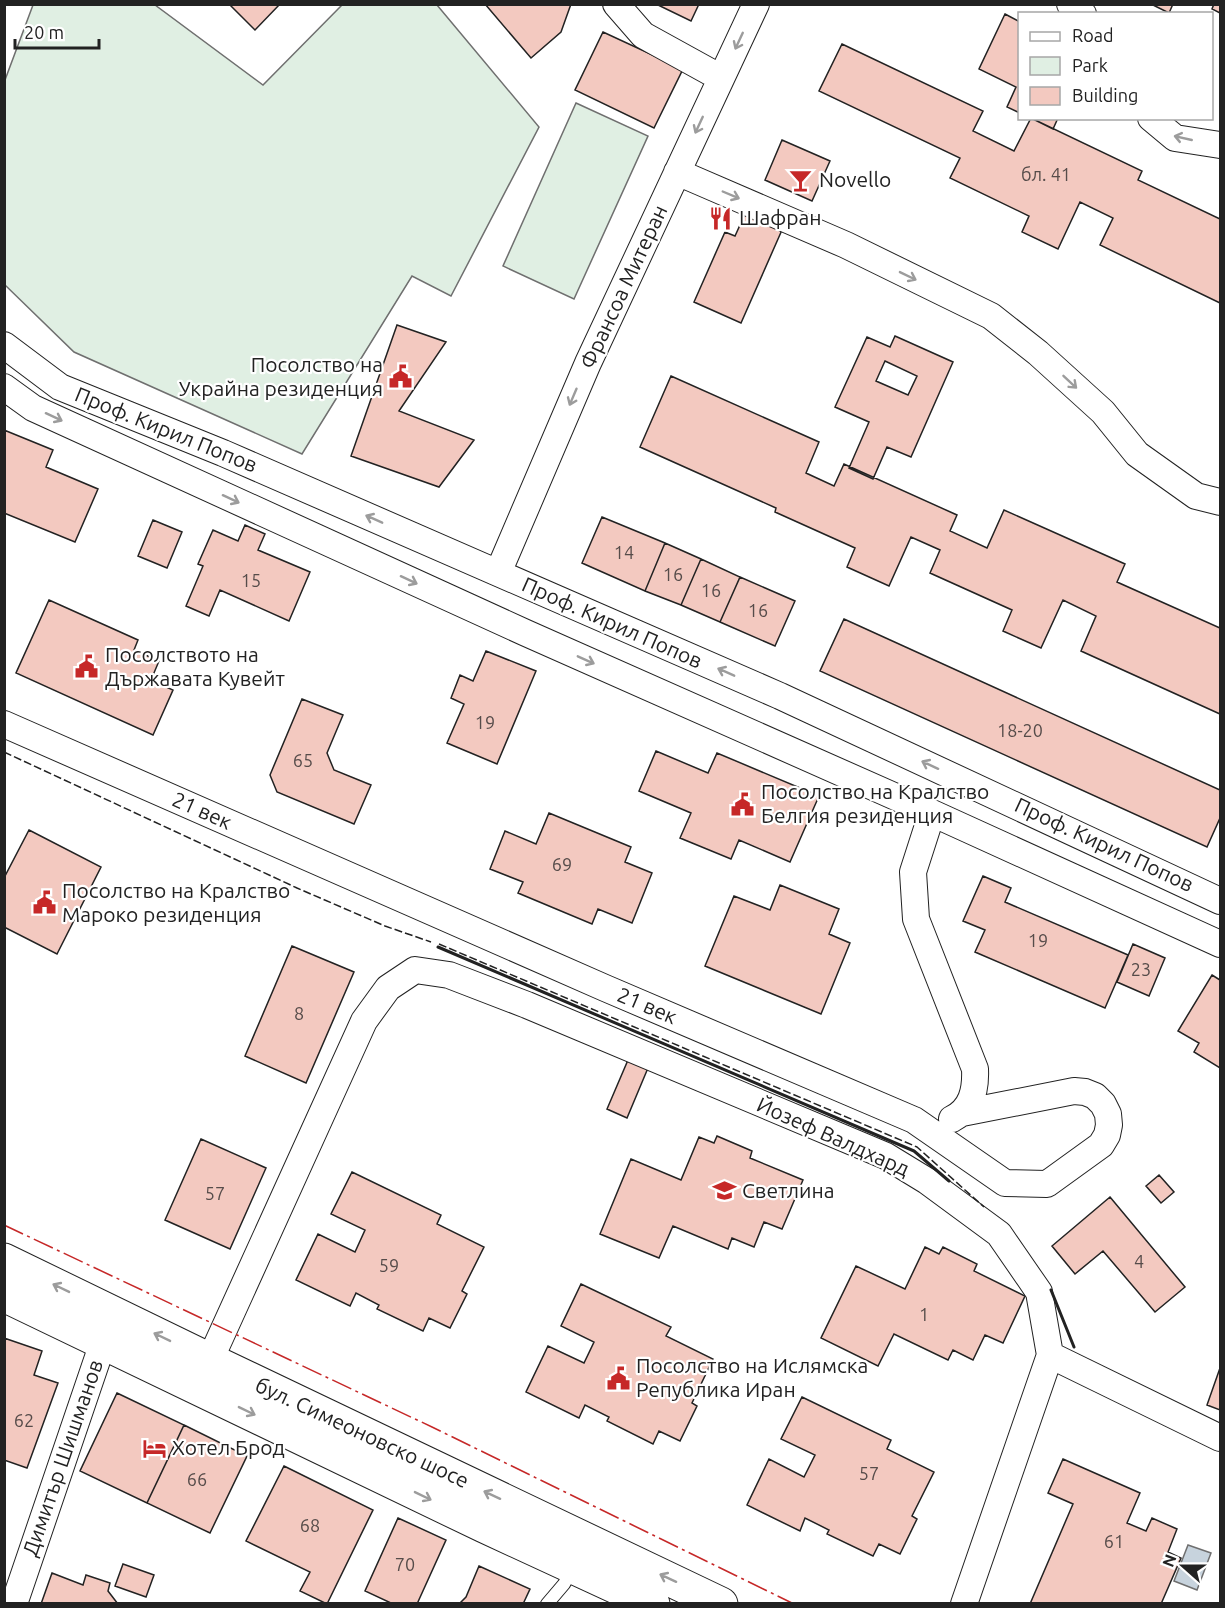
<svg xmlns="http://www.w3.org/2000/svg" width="1225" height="1608" font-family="Ubuntu,sans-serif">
<rect width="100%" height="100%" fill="#fff"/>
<path fill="#e0efe3" stroke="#6f6f6f" stroke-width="1.5" d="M33 5H155L263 85 342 5H437L539 127 451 296 412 276 302 454 74 352 5 285V80Z
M576 103 648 136 574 299 503 266Z"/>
<path fill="#c7d3dd" stroke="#6f6f6f" stroke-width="1.5" d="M1188 1545 1211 1553 1197 1590 1174 1581Z"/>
<path fill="#f3c9c0" stroke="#222" stroke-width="1.5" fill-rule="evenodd" d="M229 4H280L255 30Z
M485 4H571L561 32 531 58Z
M656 4H699L691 21Z
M1151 4H1173L1169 13Z
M1214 4H1220V13L1212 9Z
M1005 14 1020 22V113L1007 107 1016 87 979 69Z
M603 32 683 69 654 128 575 90Z
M842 44 983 111 973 131 1014 151 1031 118 1142 171 1138 180 1220 219V303L1100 245 1113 218 1080 202 1058 249 1022 232 1029 216 950 178 960 158 819 91Z
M1031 118H1058L1053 129Z
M782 140 830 161 812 201 765 180Z
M745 214 782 230 741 323 694 302 725 232 735 236Z
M397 325 446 342 399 411 474 440 439 487 351 456Z
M895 336 953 362 911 457 887 447 873 479 849 468 869 422 835 407 867 337 890 347ZM885 361 917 376 908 395 876 381Z
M671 376 819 442 806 473 834 486 844 464 957 515 950 531 987 548 1004 510 1125 564 1117 582 1220 628V714L1081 651 1096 616 1063 600 1041 648 1003 631 1012 610 930 573 940 550 911 537 889 586 847 567 855 548 775 512 776 508 640 447Z
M4 430 53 450 46 467 98 489 75 542 4 513Z
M602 517 665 543 645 591 582 563Z
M153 520 182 532 167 568 138 556Z
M245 525 265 534 258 550 310 572 289 621 220 590 209 616 186 606 203 566 198 564 213 530 238 541Z
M665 543 701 559 681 605 645 591Z
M701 559 740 577 720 622 681 605Z
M740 577 795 601 775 646 720 622Z
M49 600 138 640 134 650 159 661 151 680 173 690 153 735 16 673Z
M844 619 1220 790V818L1207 847 820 671Z
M486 651 536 671 497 764 447 743 464 704 451 698 460 675 473 681Z
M302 699 343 715 327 753 334 770 371 785 354 824 277 792 270 775Z
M656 751 708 773 717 753 819 796 790 862 739 840 731 859 680 838 691 813 639 791Z
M549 813 631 847 625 862 652 873 632 923 598 909 592 924 518 893 523 882 490 869 505 831 536 844Z
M29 830 101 867 57 954 4 927V878Z
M983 876 1011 888 1005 902 1128 955 1105 1008 975 952 985 930 963 921Z
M780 885 839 909 829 934 850 943 821 1014 705 966 734 896 770 910Z
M1133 944 1165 958 1149 996 1117 982Z
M292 946 354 972 306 1083 245 1056Z
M1212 975 1220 980V1068L1194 1052 1199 1043 1178 1031Z
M628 1060 648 1068 627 1118 607 1109Z
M717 1136 752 1151 750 1158 803 1180 782 1229 764 1222 754 1247 732 1238 728 1249 673 1226 659 1258 600 1234 631 1159 681 1180 699 1137 714 1143Z
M201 1139 266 1168 230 1249 165 1220Z
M352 1172 441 1215 437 1224 484 1247 462 1291 467 1294 450 1328 429 1318 423 1331 377 1309 379 1305 356 1293 350 1306 296 1280 318 1234 355 1252 365 1230 331 1214Z
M1159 1175 1174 1192 1161 1203 1146 1186Z
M1110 1197 1185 1287 1155 1312 1103 1251 1075 1274 1052 1246Z
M925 1247 939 1254 943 1247 977 1264 974 1271 1025 1296 1003 1343 985 1335 973 1360 953 1350 948 1360 894 1334 878 1366 821 1338 856 1266 905 1289Z
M581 1284 671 1327 666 1336 713 1359 692 1403 697 1406 680 1441 659 1431 653 1444 607 1421 609 1417 585 1405 579 1418 526 1392 548 1346 584 1363 594 1342 561 1326Z
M4 1338 42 1351 34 1375 58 1383 27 1468 4 1460Z
M1220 1368V1410L1207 1405Z
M117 1393 184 1425 147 1503 80 1471Z
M802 1397 891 1440 887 1449 934 1472 912 1516 917 1519 900 1554 879 1544 873 1556 827 1534 829 1530 805 1518 800 1531 747 1505 769 1459 804 1477 815 1455 781 1439Z
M184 1425 247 1456 210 1533 147 1503Z
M1063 1459 1140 1493 1127 1523 1146 1531 1152 1518 1177 1529 1168 1552 1181 1558 1161 1604H1030L1073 1504 1048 1493Z
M284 1466 373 1510 327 1604 300 1591 310 1572 246 1541Z
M398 1518 446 1540 417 1604H393L365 1591Z
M123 1564 154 1575 146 1597 115 1586Z
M479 1566 530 1589 523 1604H459L466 1597Z
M52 1573 83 1585 86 1575 110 1583 108 1591 118 1604H41Z"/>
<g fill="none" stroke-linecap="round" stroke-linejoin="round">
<defs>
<path id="lane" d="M547 1604 564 1584 573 1568"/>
<path id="street" d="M616 4 643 35 721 78
M1070 4 1083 14
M1151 118 1175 138 1220 145
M677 172 846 245 991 316 1038 353 1103 412 1137 454 1196 496 1220 502
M4 345 60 387 223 453 780 696 1220 901
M4 387 33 408 526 633 932 813 1220 944
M498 573 588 363 756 4
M4 724 605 988 914 1120 1005 1183 1047 1184 1101 1145 1107 1135 1109 1125 1108 1114 1103 1104 1095 1096 1085 1092 1074 1091 962 1113
M932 813 913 872 916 919 975 1069C976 1090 972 1109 952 1119
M1050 1355 1220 1438
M210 1360 364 1021 388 988 415 970 449 975 527 1005 886 1156 927 1181 999 1234 1039 1292 1050 1355 964 1604
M14 1604 109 1325"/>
<path id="secondary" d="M4 1260 210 1360 721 1604
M4 1295 484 1526 653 1604"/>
</defs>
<use href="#lane" stroke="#222" stroke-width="14"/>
<use href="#street" stroke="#222" stroke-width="28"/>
<use href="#secondary" stroke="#222" stroke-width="35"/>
<use href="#lane" stroke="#fff" stroke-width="12"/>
<use href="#street" stroke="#fff" stroke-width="26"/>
<use href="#secondary" stroke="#fff" stroke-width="33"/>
<path stroke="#222" stroke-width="1.5" stroke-dasharray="8 3" stroke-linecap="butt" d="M4 752 297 888 385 926 431 942
M439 944 917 1147 984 1207"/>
<path stroke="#222" stroke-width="3" d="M438 947 914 1151 949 1181
M1051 1290 1074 1347"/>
<path stroke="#c62828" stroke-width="1.5" stroke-dasharray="21 4.5 3 4.5" stroke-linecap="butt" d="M4 1225 432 1427 794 1604"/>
</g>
<defs><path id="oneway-shaft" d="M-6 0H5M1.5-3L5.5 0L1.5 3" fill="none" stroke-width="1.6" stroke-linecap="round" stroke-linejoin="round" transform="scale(1.5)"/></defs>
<g stroke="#9c9c9c">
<use href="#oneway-shaft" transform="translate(739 41) rotate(115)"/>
<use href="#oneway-shaft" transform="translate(699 125) rotate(115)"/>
<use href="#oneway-shaft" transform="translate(1183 138) rotate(-167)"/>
<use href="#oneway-shaft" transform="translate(731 195) rotate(23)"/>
<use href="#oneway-shaft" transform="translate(908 276) rotate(26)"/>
<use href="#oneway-shaft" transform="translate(1070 382) rotate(43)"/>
<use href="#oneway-shaft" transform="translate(573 397) rotate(113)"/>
<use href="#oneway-shaft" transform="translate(54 417) rotate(25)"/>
<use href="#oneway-shaft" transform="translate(231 499) rotate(25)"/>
<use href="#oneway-shaft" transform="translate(374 519) rotate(-156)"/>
<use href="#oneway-shaft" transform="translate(409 580) rotate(25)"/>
<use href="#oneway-shaft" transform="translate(586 660) rotate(24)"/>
<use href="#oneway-shaft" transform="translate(726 672) rotate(-156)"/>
<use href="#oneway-shaft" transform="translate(930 765) rotate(-155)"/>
<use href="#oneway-shaft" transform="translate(61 1288) rotate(-154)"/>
<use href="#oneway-shaft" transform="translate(162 1337) rotate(-154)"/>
<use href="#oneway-shaft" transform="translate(247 1411) rotate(26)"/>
<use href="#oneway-shaft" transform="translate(492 1495) rotate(-155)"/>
<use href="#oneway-shaft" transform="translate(423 1496) rotate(26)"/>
<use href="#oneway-shaft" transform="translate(668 1578) rotate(-155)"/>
</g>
<defs>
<symbol id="bar-bare" viewBox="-9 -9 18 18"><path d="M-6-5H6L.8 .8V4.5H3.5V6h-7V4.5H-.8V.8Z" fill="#c62828" stroke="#fff" stroke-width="2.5" paint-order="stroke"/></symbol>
<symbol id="restaurant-bare" viewBox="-9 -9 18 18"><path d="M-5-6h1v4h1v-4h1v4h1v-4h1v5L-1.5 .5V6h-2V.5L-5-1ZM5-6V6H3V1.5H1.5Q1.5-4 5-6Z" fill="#c62828" stroke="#fff" stroke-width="2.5" paint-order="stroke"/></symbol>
<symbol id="civic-bare" viewBox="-9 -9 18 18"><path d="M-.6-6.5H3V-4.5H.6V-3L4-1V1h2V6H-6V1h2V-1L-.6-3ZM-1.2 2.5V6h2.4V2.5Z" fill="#c62828" stroke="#fff" stroke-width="2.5" paint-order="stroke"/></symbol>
<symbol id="school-bare" viewBox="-9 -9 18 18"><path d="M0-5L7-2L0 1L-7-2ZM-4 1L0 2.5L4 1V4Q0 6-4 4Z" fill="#c62828" stroke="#fff" stroke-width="2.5" paint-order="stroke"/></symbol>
<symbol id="hotel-bare" viewBox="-9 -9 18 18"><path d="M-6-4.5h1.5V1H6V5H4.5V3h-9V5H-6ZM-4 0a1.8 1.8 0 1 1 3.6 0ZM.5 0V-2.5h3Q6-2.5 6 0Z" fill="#c62828" stroke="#fff" stroke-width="2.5" paint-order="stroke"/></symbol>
</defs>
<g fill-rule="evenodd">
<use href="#bar-bare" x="784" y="164" width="33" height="33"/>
<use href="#restaurant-bare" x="704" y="202" width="33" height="33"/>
<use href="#civic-bare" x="384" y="360" width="33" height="33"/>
<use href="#civic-bare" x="70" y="650" width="33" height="33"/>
<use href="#civic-bare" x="726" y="788" width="33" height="33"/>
<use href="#civic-bare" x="28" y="886" width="33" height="33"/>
<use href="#school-bare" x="708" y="1174" width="33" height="33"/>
<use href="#civic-bare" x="602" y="1362" width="33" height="33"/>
<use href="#hotel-bare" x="138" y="1432" width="33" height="33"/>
</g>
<g text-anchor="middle" stroke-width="4.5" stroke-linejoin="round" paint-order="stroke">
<g font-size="18" fill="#564c4a">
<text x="1046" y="181">бл. 41</text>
<text x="624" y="559">14</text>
<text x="673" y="581">16</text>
<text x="251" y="587">15</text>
<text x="711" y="597">16</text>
<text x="758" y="617">16</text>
<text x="485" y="729">19</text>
<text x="1020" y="737">18-20</text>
<text x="303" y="767">65</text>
<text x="562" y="871">69</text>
<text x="1038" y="947">19</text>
<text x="1141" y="976">23</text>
<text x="299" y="1020">8</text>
<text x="215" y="1200">57</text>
<text x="1139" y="1268">4</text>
<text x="389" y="1272">59</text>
<text x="924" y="1321">1</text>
<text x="24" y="1427">62</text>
<text x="869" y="1480">57</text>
<text x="197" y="1486">66</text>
<text x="310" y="1532">68</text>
<text x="1114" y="1548">61</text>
<text x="405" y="1571">70</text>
</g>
<g font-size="21" fill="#222" stroke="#fff" text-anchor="start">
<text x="819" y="187">Novello</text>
<text x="739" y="225">Шафран</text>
<text x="383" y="372" text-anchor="end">Посолство на<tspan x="383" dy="24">Украйна резиденция</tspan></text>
<text x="105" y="662">Посолството на<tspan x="105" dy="24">Държавата Кувейт</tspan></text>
<text x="761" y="799">Посолство на Кралство<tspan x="761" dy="24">Белгия резиденция</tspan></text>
<text x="62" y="898">Посолство на Кралство<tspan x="62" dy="24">Мароко резиденция</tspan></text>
<text x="742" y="1198">Светлина</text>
<text x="636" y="1373">Посолство на Ислямска<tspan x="636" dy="24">Република Иран</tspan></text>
<text x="172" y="1455">Хотел Брод</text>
</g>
<g font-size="21" fill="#222" stroke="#fff">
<text transform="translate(624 287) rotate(-65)" y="7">Франсоа Митеран</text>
<text transform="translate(166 430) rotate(22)" y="7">Проф. Кирил Попов</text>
<text transform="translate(612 623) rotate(24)" y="7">Проф. Кирил Попов</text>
<text transform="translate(202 811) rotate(24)" y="7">21 век</text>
<text transform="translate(1104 845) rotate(25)" y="7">Проф. Кирил Попов</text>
<text transform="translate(647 1006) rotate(23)" y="7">21 век</text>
<text transform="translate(833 1137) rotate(24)" y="7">Йозеф Валдхард</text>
<text transform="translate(362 1433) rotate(25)" y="7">бул. Симеоновско шосе</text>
<text transform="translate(63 1458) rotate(-71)" y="7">Димитър Шишманов</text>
</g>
</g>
<rect width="1225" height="1608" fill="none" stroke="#222222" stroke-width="12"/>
<rect x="1018" y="12" width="195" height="108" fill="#ffffff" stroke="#a7a7a7" stroke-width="1.5"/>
<rect x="1030" y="32" width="30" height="9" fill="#ffffff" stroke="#a7a7a7" stroke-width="1.5"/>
<text x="1072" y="42" font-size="18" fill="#222222">Road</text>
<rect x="1030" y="57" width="30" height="18" fill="#e0efe3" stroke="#a7a7a7" stroke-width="1.5"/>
<text x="1072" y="72" font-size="18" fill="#222222">Park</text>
<rect x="1030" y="87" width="30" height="18" fill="#f3c9c0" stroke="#a7a7a7" stroke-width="1.5"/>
<text x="1072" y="102" font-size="18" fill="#222222">Building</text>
<g transform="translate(1183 1566) rotate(291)" stroke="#ffffff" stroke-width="4.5" paint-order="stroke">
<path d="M0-4.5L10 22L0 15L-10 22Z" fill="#222222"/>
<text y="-9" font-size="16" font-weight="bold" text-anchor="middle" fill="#222222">N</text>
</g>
<path d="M15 39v9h84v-9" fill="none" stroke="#222222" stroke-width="3"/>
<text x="24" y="39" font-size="18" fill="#222222" stroke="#ffffff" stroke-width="4.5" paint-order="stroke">20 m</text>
</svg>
